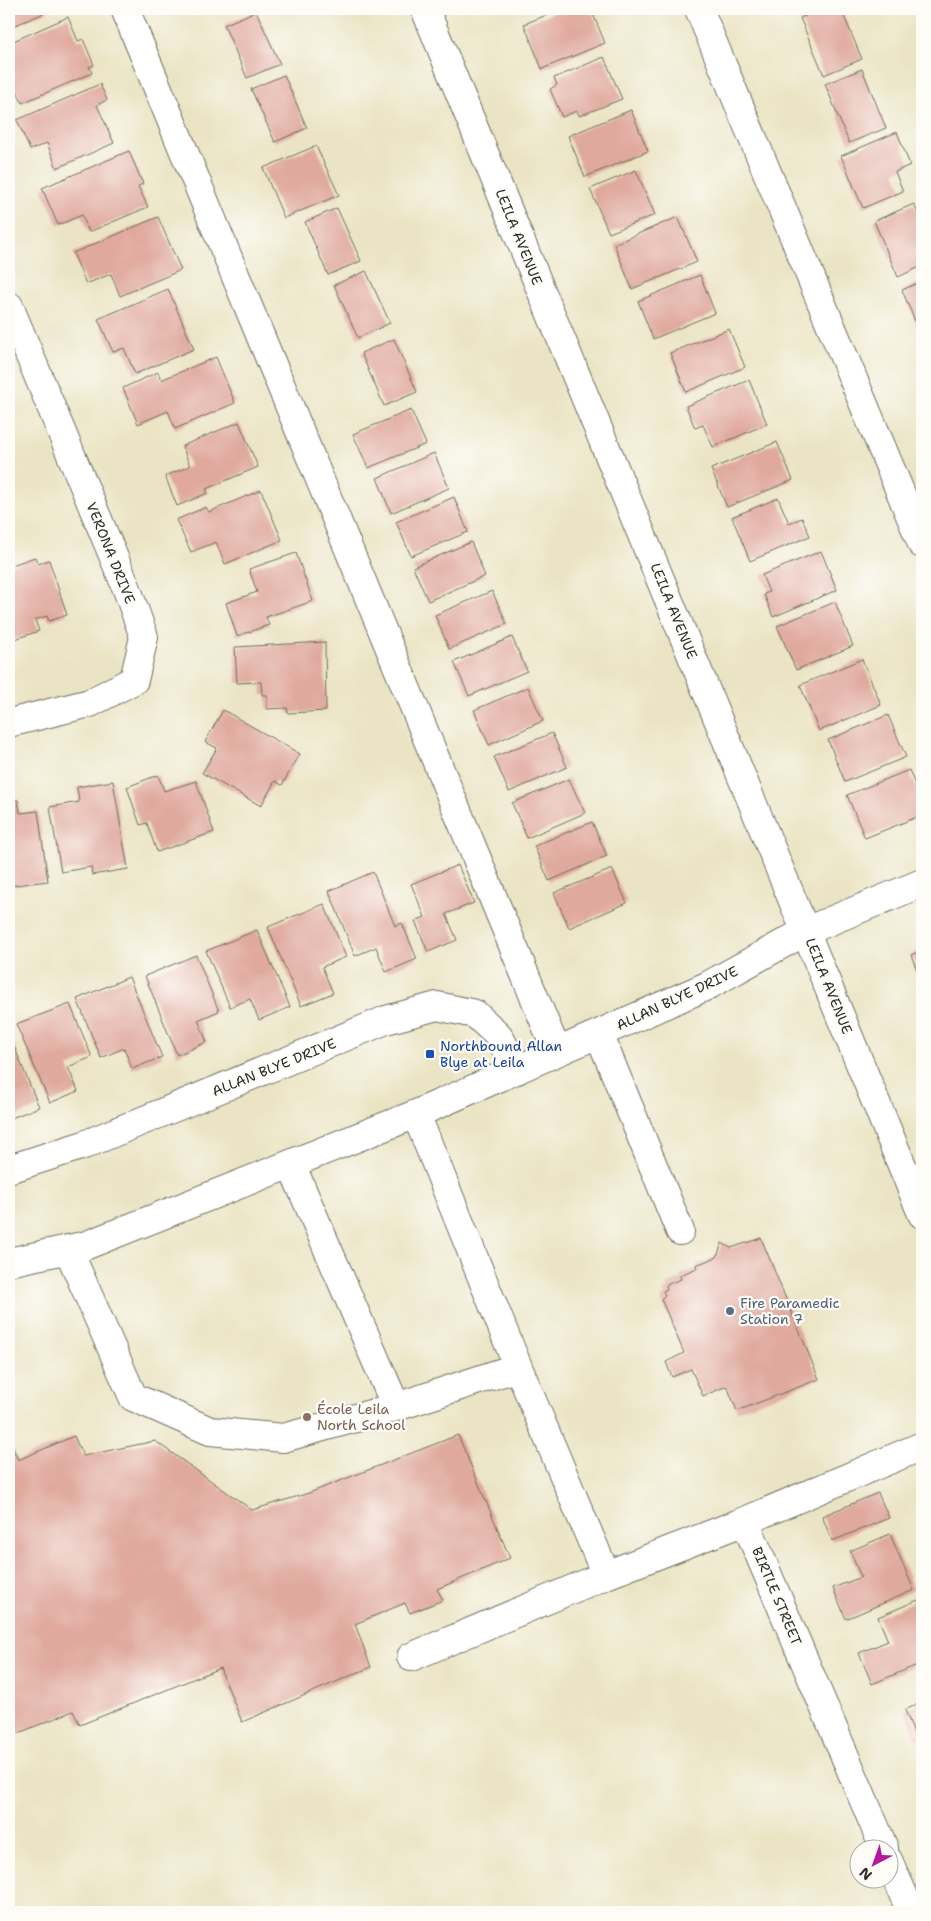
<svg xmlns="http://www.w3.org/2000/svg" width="931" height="1921" font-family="'Shantell Sans',sans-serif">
<rect width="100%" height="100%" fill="#fdfcf7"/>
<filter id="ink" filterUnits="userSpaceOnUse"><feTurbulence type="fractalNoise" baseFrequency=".02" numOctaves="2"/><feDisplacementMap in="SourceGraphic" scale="10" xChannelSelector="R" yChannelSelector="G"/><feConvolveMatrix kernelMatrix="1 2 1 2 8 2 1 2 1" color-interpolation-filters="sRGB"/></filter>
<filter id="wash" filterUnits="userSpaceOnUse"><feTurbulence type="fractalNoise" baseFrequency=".0096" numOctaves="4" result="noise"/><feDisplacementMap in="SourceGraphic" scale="20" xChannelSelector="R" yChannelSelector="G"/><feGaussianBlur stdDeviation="1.12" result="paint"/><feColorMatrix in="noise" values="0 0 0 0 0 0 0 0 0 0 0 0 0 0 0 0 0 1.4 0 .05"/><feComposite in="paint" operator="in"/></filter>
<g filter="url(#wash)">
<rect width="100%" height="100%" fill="#ebe4c4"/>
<g id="blocks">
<path fill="#e0a99e" d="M9 9H45L47 12 13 26 14 29 9 31Z
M562 9H591L605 43 542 69 524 24Z
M821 9H841L862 59 824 75 800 18Z
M256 11 280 64 247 78 224 25Z
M68 17 78 41 83 39 94 65 89 67 92 73 22 103 12 79 9 81V43Z
M604 57 622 99 579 116 577 111 562 117 550 89 557 85 554 78Z
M862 69 886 128 849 143 825 84Z
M284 75 307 128 275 142 251 89Z
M100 84 107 100 97 105 114 143 57 168 47 143 30 150 17 120Z
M631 110 648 151 585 177 568 136Z
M897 132 910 165 895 172 903 191 863 208 841 156Z
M316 146 339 195 284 218 263 168Z
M129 151 143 184 138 186 148 207 89 232 82 215 58 225 42 188Z
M636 170 655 215 609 233 590 189Z
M914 204 922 223V266L898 277 874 221Z
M337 208 361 261 328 275 305 222Z
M158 217 181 270 120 296 111 274 86 284 73 253Z
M678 217 697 262 632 289 614 244Z
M366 271 390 323 358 338 334 285Z
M700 275 715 313 653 339 638 301Z
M922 281V338L902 290Z
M168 289 194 349 135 374 124 348 113 352 98 319Z
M729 329 745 367 686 392 670 353Z
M394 339 417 392 384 406 361 353Z
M216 357 235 403 175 429 168 411 138 424 123 388 158 372 161 380Z
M749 380 767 424 713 447 703 425 695 428 686 406Z
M411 410 426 444 368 468 353 434Z
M239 422 258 467 206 489 208 493 177 506 165 476 190 466 182 446Z
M777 442 793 480 727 507 711 469Z
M434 453 449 488 391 513 377 478Z
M261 490 282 540 225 564 216 542 191 552 176 520 206 507 209 512Z
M454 497 468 532 411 556 396 522Z
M778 498 789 523 802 518 810 536 750 561 732 517Z
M471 542 485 576 428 601 413 567Z
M821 551 837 590 773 617 764 594 769 592 762 575Z
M296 553 313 601 266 617 269 625 237 636 226 603 257 592 249 569Z
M35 557 38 564 49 560 67 615 49 621 47 616 35 620 39 631 9 641V566Z
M492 591 507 624 449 649 435 615Z
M835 602 853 646 796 670 777 626Z
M512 637 527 671 469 696 454 662Z
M325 642 326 711 288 713 287 708 267 709V695H262L261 682 237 683 235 647Z
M862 659 881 705 819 731 800 685Z
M528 687 543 721 489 745 474 710Z
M223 710 300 754 282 785 275 781 261 806 202 773 217 748 205 742Z
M888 715 906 757 845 782 828 740Z
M552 733 567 767 509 792 494 757Z
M909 770 922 801V815L865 838 847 795Z
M158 775 164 791 196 781 214 832 157 852 147 823 140 825 127 787Z
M569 779 585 813 527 838 512 803Z
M113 781 128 869 92 875 91 867 61 872 50 807 79 802 77 787Z
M18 800 20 813 38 811 48 881 9 886V801Z
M592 822 607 856 549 881 534 846Z
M458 865 474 903 446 914 457 940 428 952 415 921 425 917 411 884Z
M612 869 627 903 569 928 554 893Z
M373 872 395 926 402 923 417 959 386 972 376 947 355 956 329 891Z
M324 904 346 957 322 967 333 993 301 1006 268 927Z
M257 930 290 1007 259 1020 250 999 230 1007 206 951Z
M922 950V983L911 955Z
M196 955 219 1011 198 1020 207 1042 177 1055 145 976Z
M129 977 162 1057 132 1069 124 1048 101 1058 77 999Z
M70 1004 92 1057 68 1067 78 1091 50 1103 16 1024Z
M9 1034 39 1107 9 1119Z
M761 1238 819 1379 737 1411 727 1386 703 1396 691 1369 672 1377 666 1362 684 1353 661 1299 665 1295 663 1291 667 1289 666 1285 681 1279 680 1275 697 1268 696 1265 717 1257 722 1243 731 1248Z
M458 1435 510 1558 437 1589 443 1600 410 1613 405 1603 355 1624 371 1667 242 1722 220 1668 80 1725 73 1711 9 1737V1445L11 1444 18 1460 74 1436 83 1456 155 1441 252 1510 309 1493Z
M878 1493 889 1518 832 1541 822 1516Z
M890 1534 914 1590 846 1619 833 1588 861 1577 850 1551Z
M918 1600 922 1611V1663L872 1684 859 1653 888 1641 878 1617Z
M922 1702V1738L917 1740 905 1710Z"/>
</g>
</g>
<g filter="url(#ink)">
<use href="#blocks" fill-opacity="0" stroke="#6e6c61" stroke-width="1"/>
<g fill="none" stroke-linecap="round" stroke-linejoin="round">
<defs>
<path id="minor" d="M125 9 557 1052
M425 9 922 1214
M699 9 922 544
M9 306 127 589 144 637 134 680 90 703 9 723
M599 1034 680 1231
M9 1169 84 1145 386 1020 437 1006 475 1014 498 1035 517 1070
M68 1249 133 1397 210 1431 283 1438 396 1407 291 1164
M9 1262 87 1245 416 1114 707 986 806 931 922 883
M518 1367 606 1575 745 1521
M396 1407 518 1367 416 1114
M411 1657 606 1575
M884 1848 745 1521 922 1446
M888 1860 911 1912"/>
</defs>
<use href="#minor" stroke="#6e6c61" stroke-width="30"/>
<use href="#minor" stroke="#fff" stroke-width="28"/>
</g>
</g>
<rect fill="#1a4fb4" stroke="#fdfcf7" stroke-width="2" x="425" y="1049" width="10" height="10" rx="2.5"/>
<circle fill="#5c6f8a" stroke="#fdfcf7" stroke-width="2" cx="730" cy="1311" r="5"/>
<circle fill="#8d6e63" stroke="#fdfcf7" stroke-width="2" cx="307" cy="1417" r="5"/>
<g text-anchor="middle" stroke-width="4.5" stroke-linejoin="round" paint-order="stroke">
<g font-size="14" fill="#2b2b2b" stroke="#fdfcf7">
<text transform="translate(519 237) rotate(68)" y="5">LEILA AVENUE</text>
<text transform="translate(111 553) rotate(68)" y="5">VERONA DRIVE</text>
<text transform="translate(674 611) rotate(68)" y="5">LEILA AVENUE</text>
<text transform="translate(829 986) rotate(68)" y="5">LEILA AVENUE</text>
<text transform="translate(677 998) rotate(-25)" y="5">ALLAN BLYE DRIVE</text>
<text transform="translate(274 1067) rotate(-22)" y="5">ALLAN BLYE DRIVE</text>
<text transform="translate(777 1596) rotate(67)" y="5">BIRTLE STREET</text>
</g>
<g font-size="14" fill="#164399" stroke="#fdfcf7" text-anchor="start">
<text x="440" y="1051">Northbound Allan<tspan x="440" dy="16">Blye at Leila</tspan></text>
</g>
<g font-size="14" fill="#4e5e75" stroke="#fdfcf7" text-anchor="start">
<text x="740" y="1308">Fire Paramedic<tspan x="740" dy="16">Station 7</tspan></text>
</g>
<g font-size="14" fill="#785e54" stroke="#fdfcf7" text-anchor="start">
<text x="317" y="1414">École Leila<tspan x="317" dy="16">North School</tspan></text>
</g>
</g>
<rect width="931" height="1921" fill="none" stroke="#fdfcf7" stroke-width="30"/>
<g transform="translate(874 1864) rotate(221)"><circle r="24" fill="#fdfcf7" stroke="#a9a8a5"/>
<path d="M0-4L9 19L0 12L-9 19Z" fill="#b5179e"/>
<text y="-8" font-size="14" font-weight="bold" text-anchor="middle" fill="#2b2b2b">N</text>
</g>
</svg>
